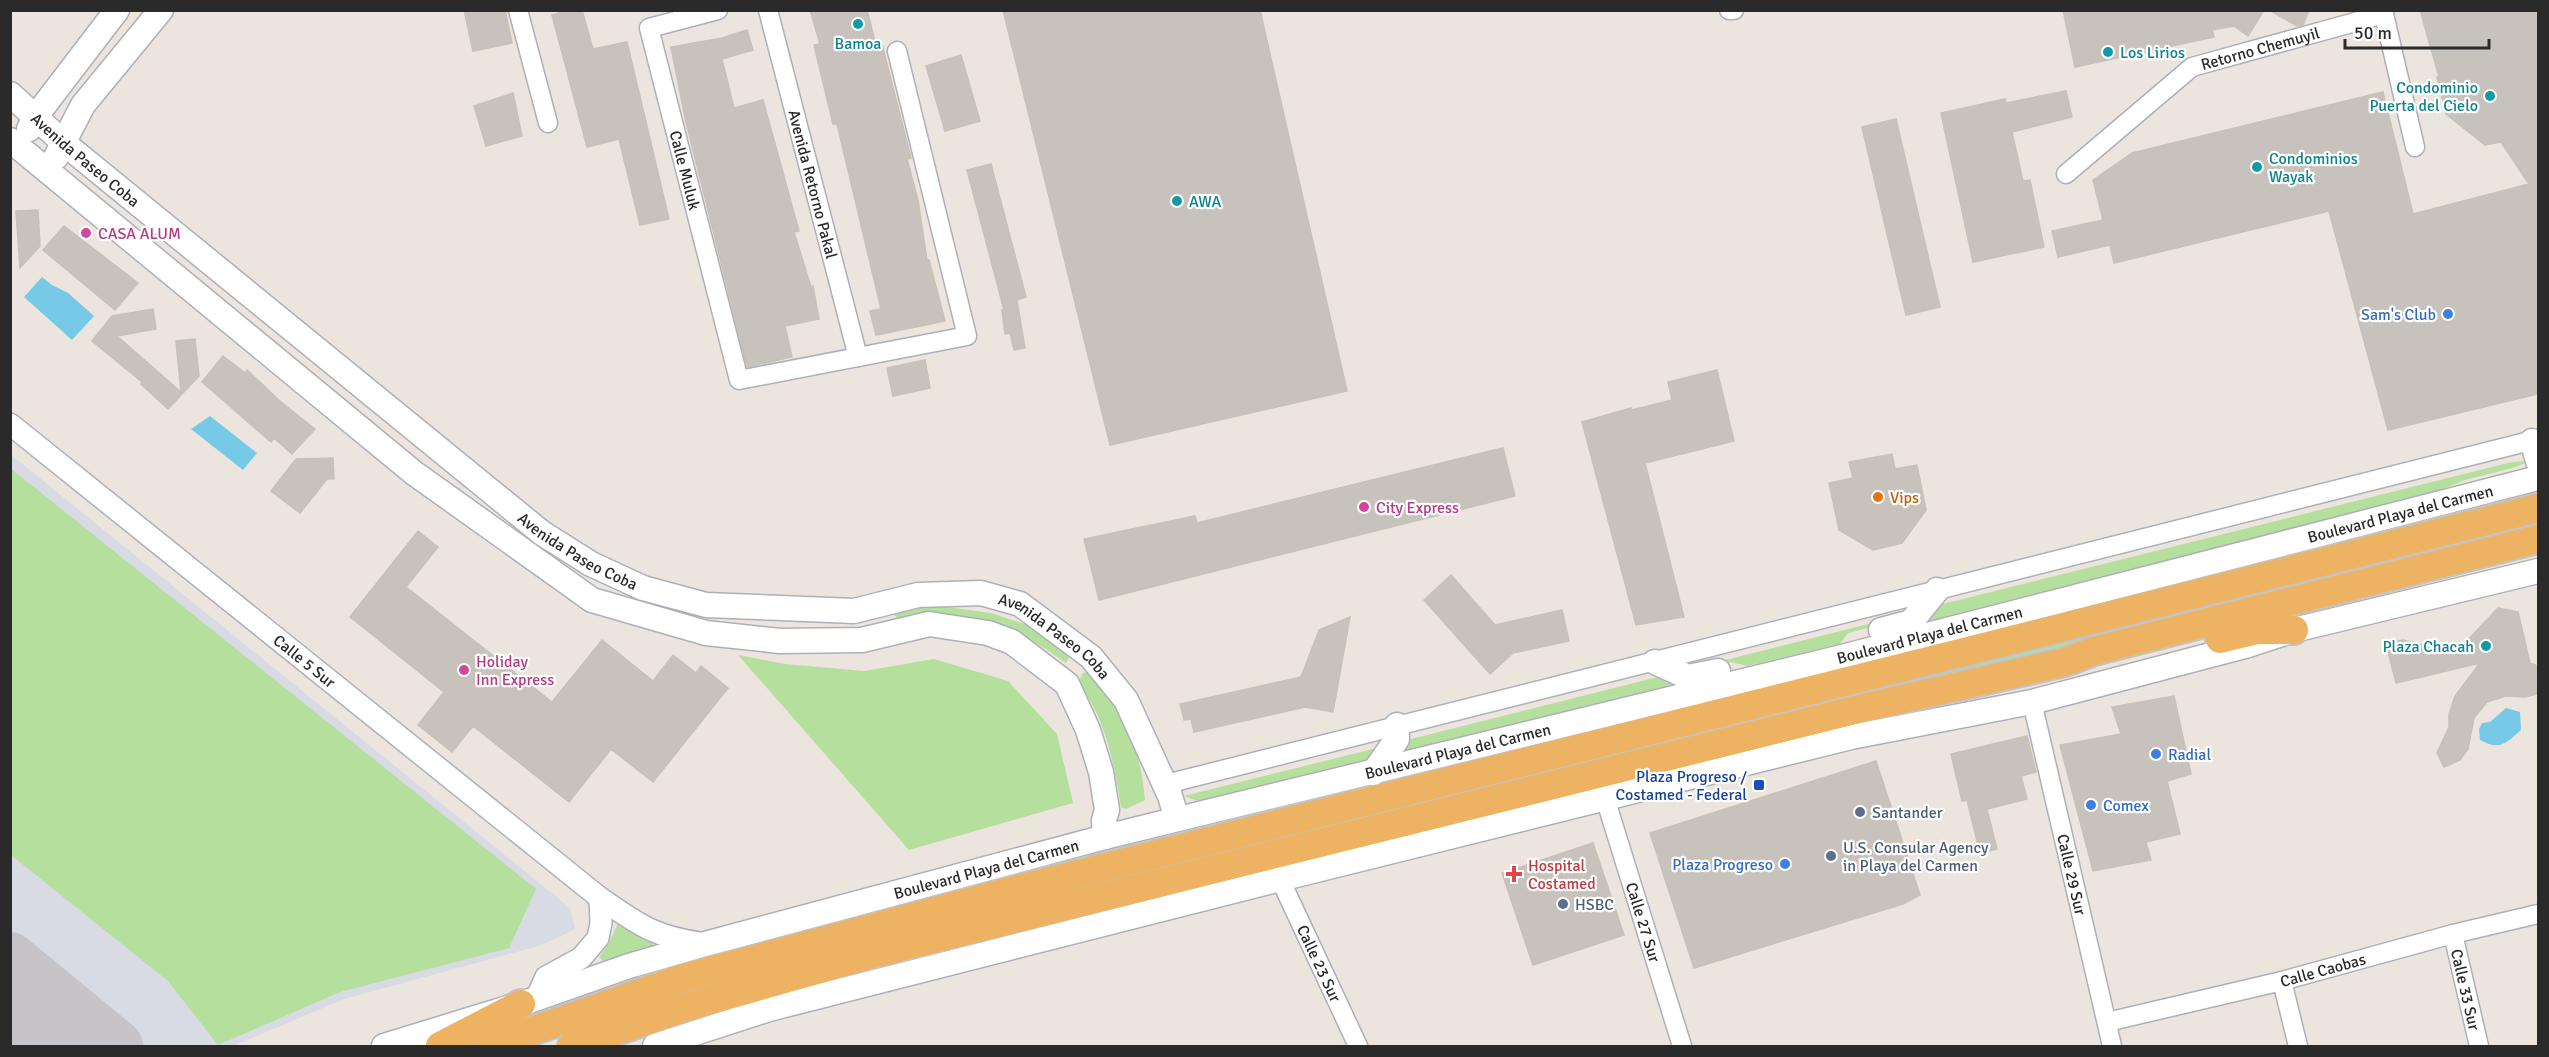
<svg xmlns="http://www.w3.org/2000/svg" width="2549" height="1057" font-family="Signika,sans-serif">
<rect width="100%" height="100%" fill="#ebe5dd"/>
<path fill="#d8dae4" d="M10 454 570 908 575 929 542 945 344 999 233 1046H11Z"/>
<path fill="#b4df9d" d="M2529 461 2516 467 2465 480 2413 501 1921 624 1935 606 2512 462Z
M10 468 536 889 509 948 340 992 218 1045 168 981 11 855Z
M2538 520V526L706 989 527 1046 695 987 863 940Z
M939 606 991 613 1030 626 1071 654 1066 663C1006 619 970 611 897 618L894 614 898 607Z
M1908 614 1900 620 1848 633 1840 644 1747 666 1732 662 1700 670 1690 669Z
M738 655 785 664 864 671 934 659 1008 681 1057 734 1073 803 909 850Z
M1094 671C1124 709 1141 752 1145 800L1126 809 1121 807C1114 763 1106 718 1078 683L1083 673Z
M1662 676 1681 684 1394 757 1407 740Z
M1381 747 1370 762 1207 801H1198L1184 796Z
M618 923 653 943V947L603 961 599 957 609 943Z"/>
<path fill="#76cae7" d="M42 277 52 285 68 293 94 316 72 340 24 297Z
M210 416 257 453 243 470 191 429Z
M2506 708 2520 712 2521 730C2506 743 2500 751 2480 740L2479 729 2482 723 2490 722Z"/>
<g fill="none" stroke-linecap="round" stroke-linejoin="round">
<path stroke="#c6c4c8" stroke-width="52" d="M10 958 117 1046
M10 972 14 1007 23 1024 52 1046"/>
</g>
<path fill="#c7c3bc" stroke="#c7c1b7" stroke-width="1.5" d="M464 10H505L512 43 473 51Z
M570 10H582L593 49 627 42 669 219 640 225 619 139 587 147 552 15Z
M810 10H867L876 45 882 44 911 158 907 159 918 200 927 260H929L945 321 876 335 870 311 881 309 837 124H833L814 45 820 44Z
M1003 10H1260L1347 391 1110 445Z
M2063 10H2264L2248 36 2234 26 2212 30 2214 37 2075 67Z
M2269 10H2309L2303 25 2297 26Z
M2420 10H2538V394L2388 430 2329 211 2114 263 2110 245 2058 257 2052 231 2103 220 2093 180 2132 153 2383 92 2413 214 2529 184 2501 142 2485 145 2446 114 2437 77H2439Z
M747 30 753 50 722 59 734 108 763 100 799 231 794 232 811 287 813 286 819 319 785 326 792 357 747 367 686 122 671 47 722 38Z
M961 55 980 121 945 131 926 66Z
M2066 91 2072 117 2012 132 2023 181 2030 180 2044 247 1973 262 1941 113 2005 99 2006 103Z
M513 93 522 136 486 146 474 106Z
M1896 119 1940 307 1906 315 1862 127Z
M991 164 1026 297 1017 300 1025 348 1014 350 1010 333 1005 334 1002 310H1004L967 170Z
M38 210 40 246 20 268 16 211Z
M64 226 138 283 115 310 43 250Z
M153 309 156 329 117 336 181 392 176 341 195 339 199 376 168 409 141 384 142 382 92 341 112 316Z
M223 356 245 373 247 370 281 402 315 429 292 454 274 438 271 442 202 382Z
M925 360 930 388 893 396 887 368Z
M1717 370 1734 441 1645 463 1684 617 1636 625 1582 422 1631 408 1632 410 1672 400 1668 382Z
M1503 448 1515 496 1099 600 1084 539 1195 516 1197 523Z
M1892 454 1895 469 1917 465 1926 510 1902 543 1873 550 1839 530 1829 483 1853 478 1849 462Z
M333 458 334 479H327L300 513 271 491 296 459Z
M418 531 438 547 406 587 552 702 602 640 653 681 673 655 696 673 701 666 728 688 653 782 611 749 569 802 473 726 452 752 418 725 444 692 350 617Z
M1451 575 1495 625 1562 610 1569 641 1513 653 1490 674 1424 600Z
M2498 608 2518 612 2530 663 2538 666V694L2525 697 2506 696 2487 702 2474 718 2468 749 2460 760 2444 767 2437 753 2449 727V714L2455 696 2480 663 2396 683 2386 644 2403 640 2435 648 2465 643Z
M1350 617 1333 712 1305 707 1194 732 1191 719 1184 720 1180 704 1301 677 1319 630Z
M2174 696 2191 774 2167 781 2180 834 2146 842 2151 860 2093 871 2060 745 2121 734 2112 707Z
M2027 736 2036 772 2021 776 2027 799 1987 809 1997 849 1980 853 1967 800 1962 801 1951 754Z
M1876 761 1920 895 1903 904 1694 968 1650 833Z
M1593 843 1624 935 1533 965 1502 873Z"/>
<g fill="none" stroke-linecap="round" stroke-linejoin="round">
<defs>
<g id="minor">
<path d="M518 10 548 123"/>
<path id="s1" d="M718 10 649 28 739 380 967 336 897 51"/>
<path id="s2" d="M768 10 858 357"/>
<path d="M1729 10H1734"/>
<path d="M2383 10 2415 147"/>
<path id="s3" d="M2066 174 2192 67 2384 14"/>
<path id="s4" d="M2032 702 2112 1046"/>
<path d="M1170 796 1174 782 2538 439"/>
<path id="s5" d="M1605 798 1682 1046"/>
<path id="s6" d="M1280 879 1358 1046"/>
<path id="s7" d="M2453 934 2479 1046"/>
<path d="M2282 981 2298 1046"/>
<path id="s8" d="M2107 1022 2282 981 2453 934 2538 914"/>
</g>
<g id="tertiary">
<path id="s9" d="M10 424 600 898C640 926 655 937 705 944"/>
<path d="M537 997 546 977 581 958 598 938 601 923 600 898"/>
</g>
<g id="secondary">
<path id="s10" d="M10 94 65 144 542 533 591 564 643 588 706 605 854 611 918 595 981 593 1020 604 1091 657 1126 700 1170 796 1177 819"/>
<path d="M29 129 36 116 117 10"/>
<path d="M10 140 414 473 592 600 706 633 780 641 862 640 929 624 988 633 1012 642 1067 684 1088 730 1101 772 1107 810 1104 820 1105 837"/>
<path d="M56 157 83 105 161 10"/>
<path d="M2532 441 2538 461"/>
<path d="M1881 630 1911 622 1937 590"/>
<path d="M1655 662 1688 677 1718 671"/>
<path d="M1373 773 1397 739V725"/>
<path id="s11" d="M384 1046 521 1004 629 966 705 944 1105 837 1834 659 2538 478"/>
<path d="M655 1046 769 1009 1280 879 1851 737 2032 702 2245 646 2294 630 2538 571"/>
</g>
<path id="trunk" d="M2220 639 2258 630H2294
M440 1046 521 1004
M489 1046 683 978 1022 888 2538 508
M572 1046 686 1007 869 955 1867 707 2065 662 2094 651 2538 539"/>
</defs>
<use href="#minor" stroke="#adb0ba" stroke-width="21"/>
<use href="#tertiary" stroke="#adb0ba" stroke-width="24"/>
<use href="#secondary" stroke="#adb0ba" stroke-width="27"/>
<use href="#trunk" stroke="#c3c3c3" stroke-width="32"/>
<use href="#minor" stroke="#fff" stroke-width="18"/>
<use href="#tertiary" stroke="#fff" stroke-width="21"/>
<use href="#secondary" stroke="#fff" stroke-width="24"/>
<use href="#trunk" stroke="#eeb362" stroke-width="28"/>
</g>
<g fill="#0f9aa8" stroke="#fff" stroke-width="2">
<circle cx="858" cy="24" r="6"/>
<circle cx="2108" cy="52" r="6"/>
<circle cx="2490" cy="96" r="6"/>
<circle cx="2257" cy="167" r="6"/>
<circle cx="1177" cy="201" r="6"/>
<circle cx="2486" cy="646" r="6"/>
</g>
<g fill="#d1479c" stroke="#fff" stroke-width="2">
<circle cx="86" cy="233" r="6"/>
<circle cx="1364" cy="507" r="6"/>
<circle cx="464" cy="670" r="6"/>
</g>
<g fill="#3f7fe0" stroke="#fff" stroke-width="2">
<circle cx="2448" cy="314" r="6"/>
<circle cx="2156" cy="754" r="6"/>
<circle cx="2091" cy="805" r="6"/>
<circle cx="1785" cy="864" r="6"/>
</g>
<circle fill="#e8710a" stroke="#fff" stroke-width="2" cx="1878" cy="497" r="6"/>
<rect fill="#1a4fb4" stroke="#fff" stroke-width="2" x="1753" y="779" width="12" height="12" rx="3"/>
<g fill="#5c6f8a" stroke="#fff" stroke-width="2">
<circle cx="1860" cy="812" r="6"/>
<circle cx="1831" cy="856" r="6"/>
<circle cx="1563" cy="904" r="6"/>
</g>
<path fill="#e0444e" stroke="#fff" stroke-width="2" d="M1511 865h6v6h6v6h-6v6h-6v-6h-6v-6h6z"/>
<g text-anchor="middle" stroke-width="4.5" stroke-linejoin="round" paint-order="stroke">
<g font-size="16" fill="#0d838f" stroke="#fff" text-anchor="start">
<text x="858" y="49" text-anchor="middle">Bamoa</text>
<text x="2120" y="58">Los Lirios</text>
<text x="2478" y="93" text-anchor="end">Condominio<tspan x="2478" dy="18">Puerta del Cielo</tspan></text>
<text x="2269" y="164">Condominios<tspan x="2269" dy="18">Wayak</tspan></text>
<text x="1189" y="207">AWA</text>
<text x="2474" y="652" text-anchor="end">Plaza Chacah</text>
</g>
<g font-size="16" fill="#2a2a2a" stroke="#fff">
<text dy="6" stroke="none"><textPath href="#s3" startOffset="236">Retorno Chemuyil</textPath></text>
<text dy="6" stroke="none"><textPath href="#s10" startOffset="100">Avenida Paseo Coba</textPath></text>
<text dy="6" stroke="none"><textPath href="#s1" startOffset="218">Calle Muluk</textPath></text>
<text dy="6" stroke="none"><textPath href="#s2" startOffset="180">Avenida Retorno Pakal</textPath></text>
<text dy="6" stroke="none"><textPath href="#s11" startOffset="2086">Boulevard Playa del Carmen</textPath></text>
<text dy="6" stroke="none"><textPath href="#s10" startOffset="730">Avenida Paseo Coba</textPath></text>
<text dy="6" stroke="none"><textPath href="#s11" startOffset="1600">Boulevard Playa del Carmen</textPath></text>
<text dy="6" stroke="none"><textPath href="#s10" startOffset="1234">Avenida Paseo Coba</textPath></text>
<text dy="6" stroke="none"><textPath href="#s9" startOffset="378">Calle 5 Sur</textPath></text>
<text dy="6" stroke="none"><textPath href="#s11" startOffset="1114">Boulevard Playa del Carmen</textPath></text>
<text dy="6" stroke="none"><textPath href="#s11" startOffset="628">Boulevard Playa del Carmen</textPath></text>
<text dy="6" stroke="none"><textPath href="#s4" startOffset="177">Calle 29 Sur</textPath></text>
<text dy="6" stroke="none"><textPath href="#s5" startOffset="130">Calle 27 Sur</textPath></text>
<text dy="6" stroke="none"><textPath href="#s6" startOffset="93">Calle 23 Sur</textPath></text>
<text dy="6" stroke="none"><textPath href="#s8" startOffset="222">Calle Caobas</textPath></text>
<text dy="6" stroke="none"><textPath href="#s7" startOffset="57">Calle 33 Sur</textPath></text>
</g>
<g font-size="16" fill="#b23c85" stroke="#fff" text-anchor="start">
<text x="98" y="239">CASA ALUM</text>
<text x="1376" y="513">City Express</text>
<text x="476" y="667">Holiday<tspan x="476" dy="18">Inn Express</tspan></text>
</g>
<g font-size="16" fill="#366cbe" stroke="#fff" text-anchor="end">
<text x="2436" y="320">Sam's Club</text>
<text x="2168" y="760" text-anchor="start">Radial</text>
<text x="2103" y="811" text-anchor="start">Comex</text>
<text x="1773" y="870">Plaza Progreso</text>
</g>
<g font-size="16" fill="#c56008" stroke="#fff" text-anchor="start">
<text x="1890" y="503">Vips</text>
</g>
<g font-size="16" fill="#164399" stroke="#fff" text-anchor="end">
<text x="1747" y="782">Plaza Progreso /<tspan x="1747" dy="18">Costamed - Federal</tspan></text>
</g>
<g font-size="16" fill="#4e5e75" stroke="#fff" text-anchor="start">
<text x="1872" y="818">Santander</text>
<text x="1843" y="853">U.S. Consular Agency<tspan x="1843" dy="18">in Playa del Carmen</tspan></text>
<text x="1575" y="910">HSBC</text>
</g>
<g font-size="16" fill="#be3a42" stroke="#fff" text-anchor="start">
<text x="1528" y="871">Hospital<tspan x="1528" dy="18">Costamed</tspan></text>
</g>
</g>
<rect width="2549" height="1057" fill="none" stroke="#2a2a2a" stroke-width="24"/>
<path d="M2345 39v9h144v-9" fill="none" stroke="#2a2a2a" stroke-width="3"/>
<text x="2354" y="39" font-size="18" fill="#2a2a2a" stroke="#ffffff" stroke-width="4.5" paint-order="stroke">50 m</text>
</svg>
